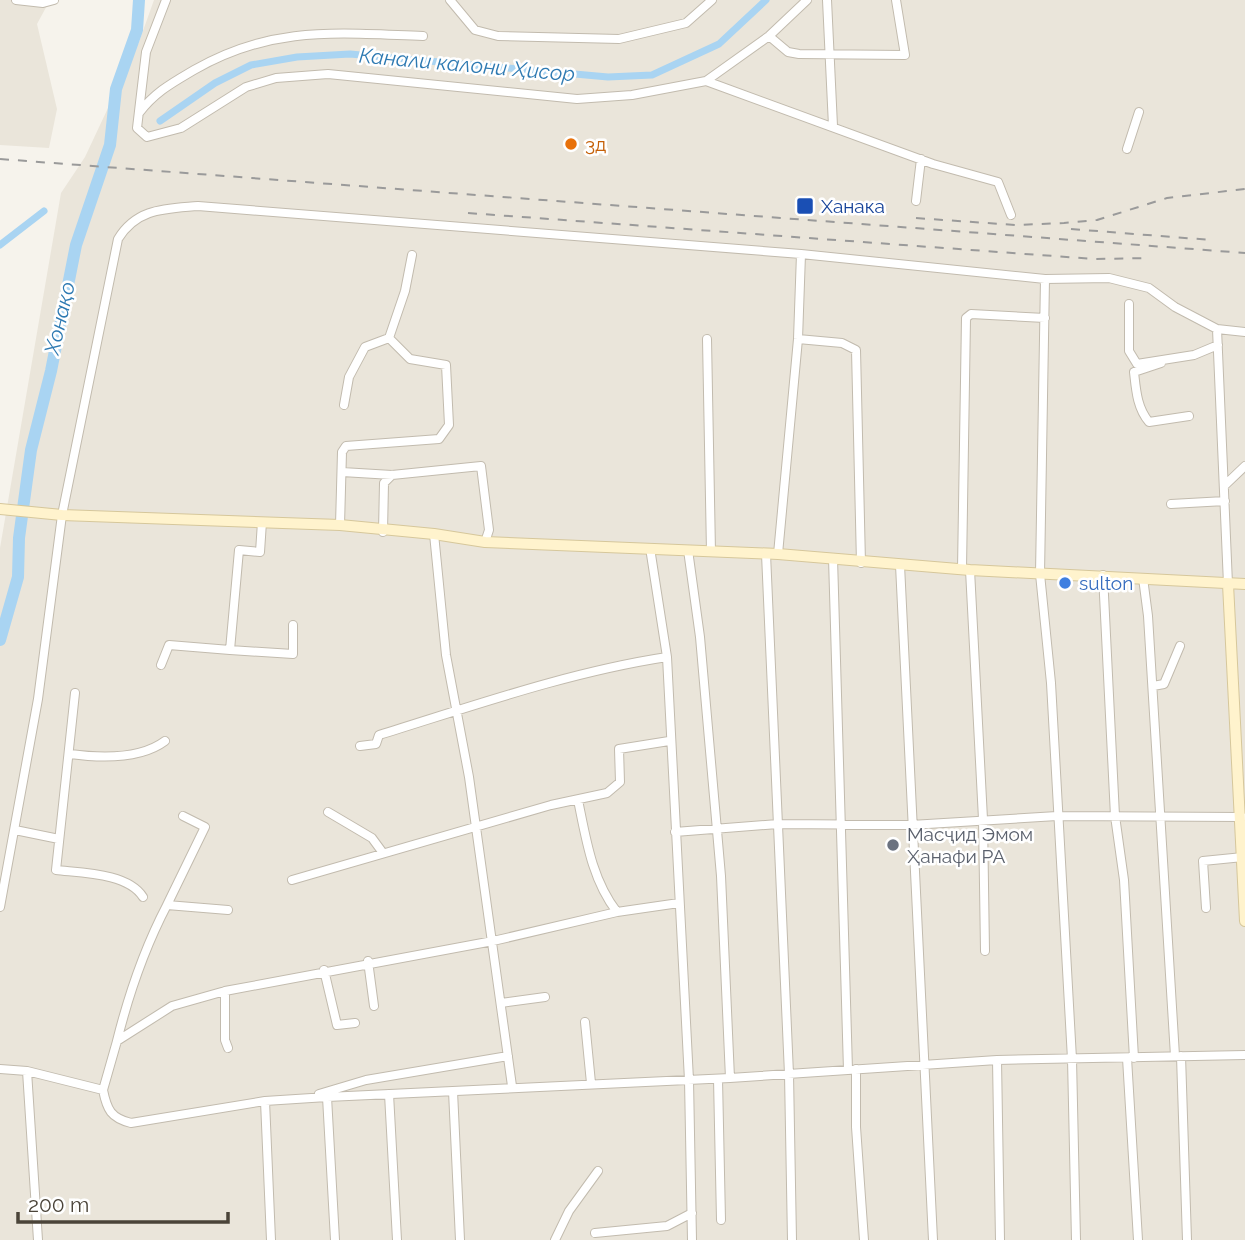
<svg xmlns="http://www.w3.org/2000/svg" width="1245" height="1240" font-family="Raleway,sans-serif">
<rect width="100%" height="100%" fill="#f6f3ec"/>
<path fill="#eae5da" d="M0 0H50L37 24 57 109 49 148 0 145Z
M154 0H1245V1240H0V548L61 193 85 157 139 42Z"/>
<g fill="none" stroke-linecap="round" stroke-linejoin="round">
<path stroke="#a9d4f2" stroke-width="7" d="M160 121 215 83 251 65 297 57 350 54 608 77 652 75 719 44 766 0
M0 245 44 211"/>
<path stroke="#a9d4f2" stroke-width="12" d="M0 640 18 577 19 538 31 450 51 371 76 245 110 145 116 89 137 30 139 0"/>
<defs>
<path id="street" d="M16 0 43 3 54 0
M166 0 146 52 137 128 147 137 181 128 246 87 276 78 328 74 577 99 632 95 706 81 769 36 807 0
M450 0 475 30 498 36 619 39 686 23 712 0
M827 0 833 126
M769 36 788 52 799 54 905 55 896 0
M706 81 933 164 998 182 1011 215
M139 113C155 92 172 83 194 70 273 25 336 33 423 36
M1127 149 1139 112
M916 201 921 159
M1045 279 1040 574 1051 683 1072 1059 1076 1240
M1129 304V351L1137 364 1194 355 1218 345
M707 339 711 552
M798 339 842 343 856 350 861 563
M1161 363 1134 372C1136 390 1137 408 1149 422L1189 416
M344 405 349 377 365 347 389 338
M342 472 392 475 481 466 489 530 485 542
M1224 486 1245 466
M1171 504 1225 501
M262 522 260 552 239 550 230 650 293 654V625
M340 525 342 452 346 446 439 439 449 425 446 365 410 359 389 338 405 291 412 255
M383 532 384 483 392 475
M434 534 446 655 469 777 512 1086
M650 548 667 657 689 1080 692 1240
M688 550 700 637 721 876 730 1078
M766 554 789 1074 792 1240
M778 554 798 339 801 254
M833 558 848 1070
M900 565 933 1240
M962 569 966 318 971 314 1045 318
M970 570 983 819 985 951
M1103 575 1115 816 1124 880 1134 1058
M1143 578 1148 616 1175 1056
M1228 584 1217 329 1245 332
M161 665 169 645 230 650
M1153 686 1164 684 1180 646
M75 693 56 870C82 873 128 873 143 897
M360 746 376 744 379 735C473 706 569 672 667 657
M70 754C100 758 141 759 165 741
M578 800C586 839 592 880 617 912
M328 812 372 838 383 853
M15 830 59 839
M675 832 778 824 911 825 1057 816 1242 817
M292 880 551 805 607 793 620 782 619 749 669 741
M167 905 205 827 183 816
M0 907 38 699 62 515 118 239C137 208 165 209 198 206L801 254 1045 279 1109 278 1149 288 1175 307 1217 329
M1206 908 1203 861 1243 857
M368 961 374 1006
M324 970 337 1025 355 1023
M225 991V1040L228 1048
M501 1003 545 997
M585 1022 591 1083
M117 1041C129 993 144 949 167 905L228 910
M1181 1056 1187 1240
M1127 1058 1138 1240
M997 1060 1000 1240
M0 1069 27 1071 103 1090 117 1041 172 1006 225 991 493 941 617 912 679 903
M856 1069V1127L864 1240
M27 1071 38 1240
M718 1079 721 1220
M103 1090C107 1110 111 1118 131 1123L265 1101 327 1097 730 1078 997 1060 1245 1055
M453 1091 460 1240
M319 1094 366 1080 508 1056
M389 1094 397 1240
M327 1097 335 1240
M265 1101 271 1240
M595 1233 667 1226 692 1213
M555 1240 569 1211 598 1171"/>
<path id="secondary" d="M0 509 62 515 340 525 434 534 485 542 778 554 970 570 1245 584
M1228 584 1245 921"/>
</defs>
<use href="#street" stroke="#c2bbae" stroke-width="10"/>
<use href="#secondary" stroke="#d6c79b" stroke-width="12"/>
<use href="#street" stroke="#fff" stroke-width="8"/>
<use href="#secondary" stroke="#fff3cd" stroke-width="10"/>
<path stroke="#9a9a9a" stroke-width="2" stroke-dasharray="9 9" stroke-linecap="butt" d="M0 159 1245 253
M468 213 1094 259 1150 258
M916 218 1016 225 1064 223 1097 220 1167 198 1245 189
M1071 229 1211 240"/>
</g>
<circle fill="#e8710a" stroke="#fff" stroke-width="2.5" cx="571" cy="144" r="7"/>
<rect fill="#1a4fb4" stroke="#fff" stroke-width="2.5" x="796" y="197" width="18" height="18" rx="3.5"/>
<circle fill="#3f7fe0" stroke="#fff" stroke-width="2.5" cx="1065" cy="583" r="7"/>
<circle fill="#6b7280" stroke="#fff" stroke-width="2.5" cx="893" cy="845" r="7"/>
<g text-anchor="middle" stroke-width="5" stroke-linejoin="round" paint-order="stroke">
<g font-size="19" fill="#c56008" stroke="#fff" text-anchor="start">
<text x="585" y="151">3д</text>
</g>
<g font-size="19" fill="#164399" stroke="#fff" text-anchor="start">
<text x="821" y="213">Ханака</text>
</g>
<g font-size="19" fill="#366cbe" stroke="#fff" text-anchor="start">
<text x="1079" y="590">sulton</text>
</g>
<g font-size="19" fill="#5b616d" stroke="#fff" text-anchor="start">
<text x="907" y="841">Масҷид Эмом<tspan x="907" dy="22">Ҳанафи РА</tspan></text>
</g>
<g font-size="21" font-style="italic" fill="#2e7ab2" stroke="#fff">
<text transform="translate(467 65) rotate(5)" y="7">Канали калони Ҳисор</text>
<text transform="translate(60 318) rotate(-77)" y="7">Хонақо</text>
</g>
</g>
<path d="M18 1212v10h210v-10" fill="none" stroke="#4b4439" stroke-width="3.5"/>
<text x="28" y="1212" font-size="21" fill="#4b4439" stroke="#ffffff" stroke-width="5" paint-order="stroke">200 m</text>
</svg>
